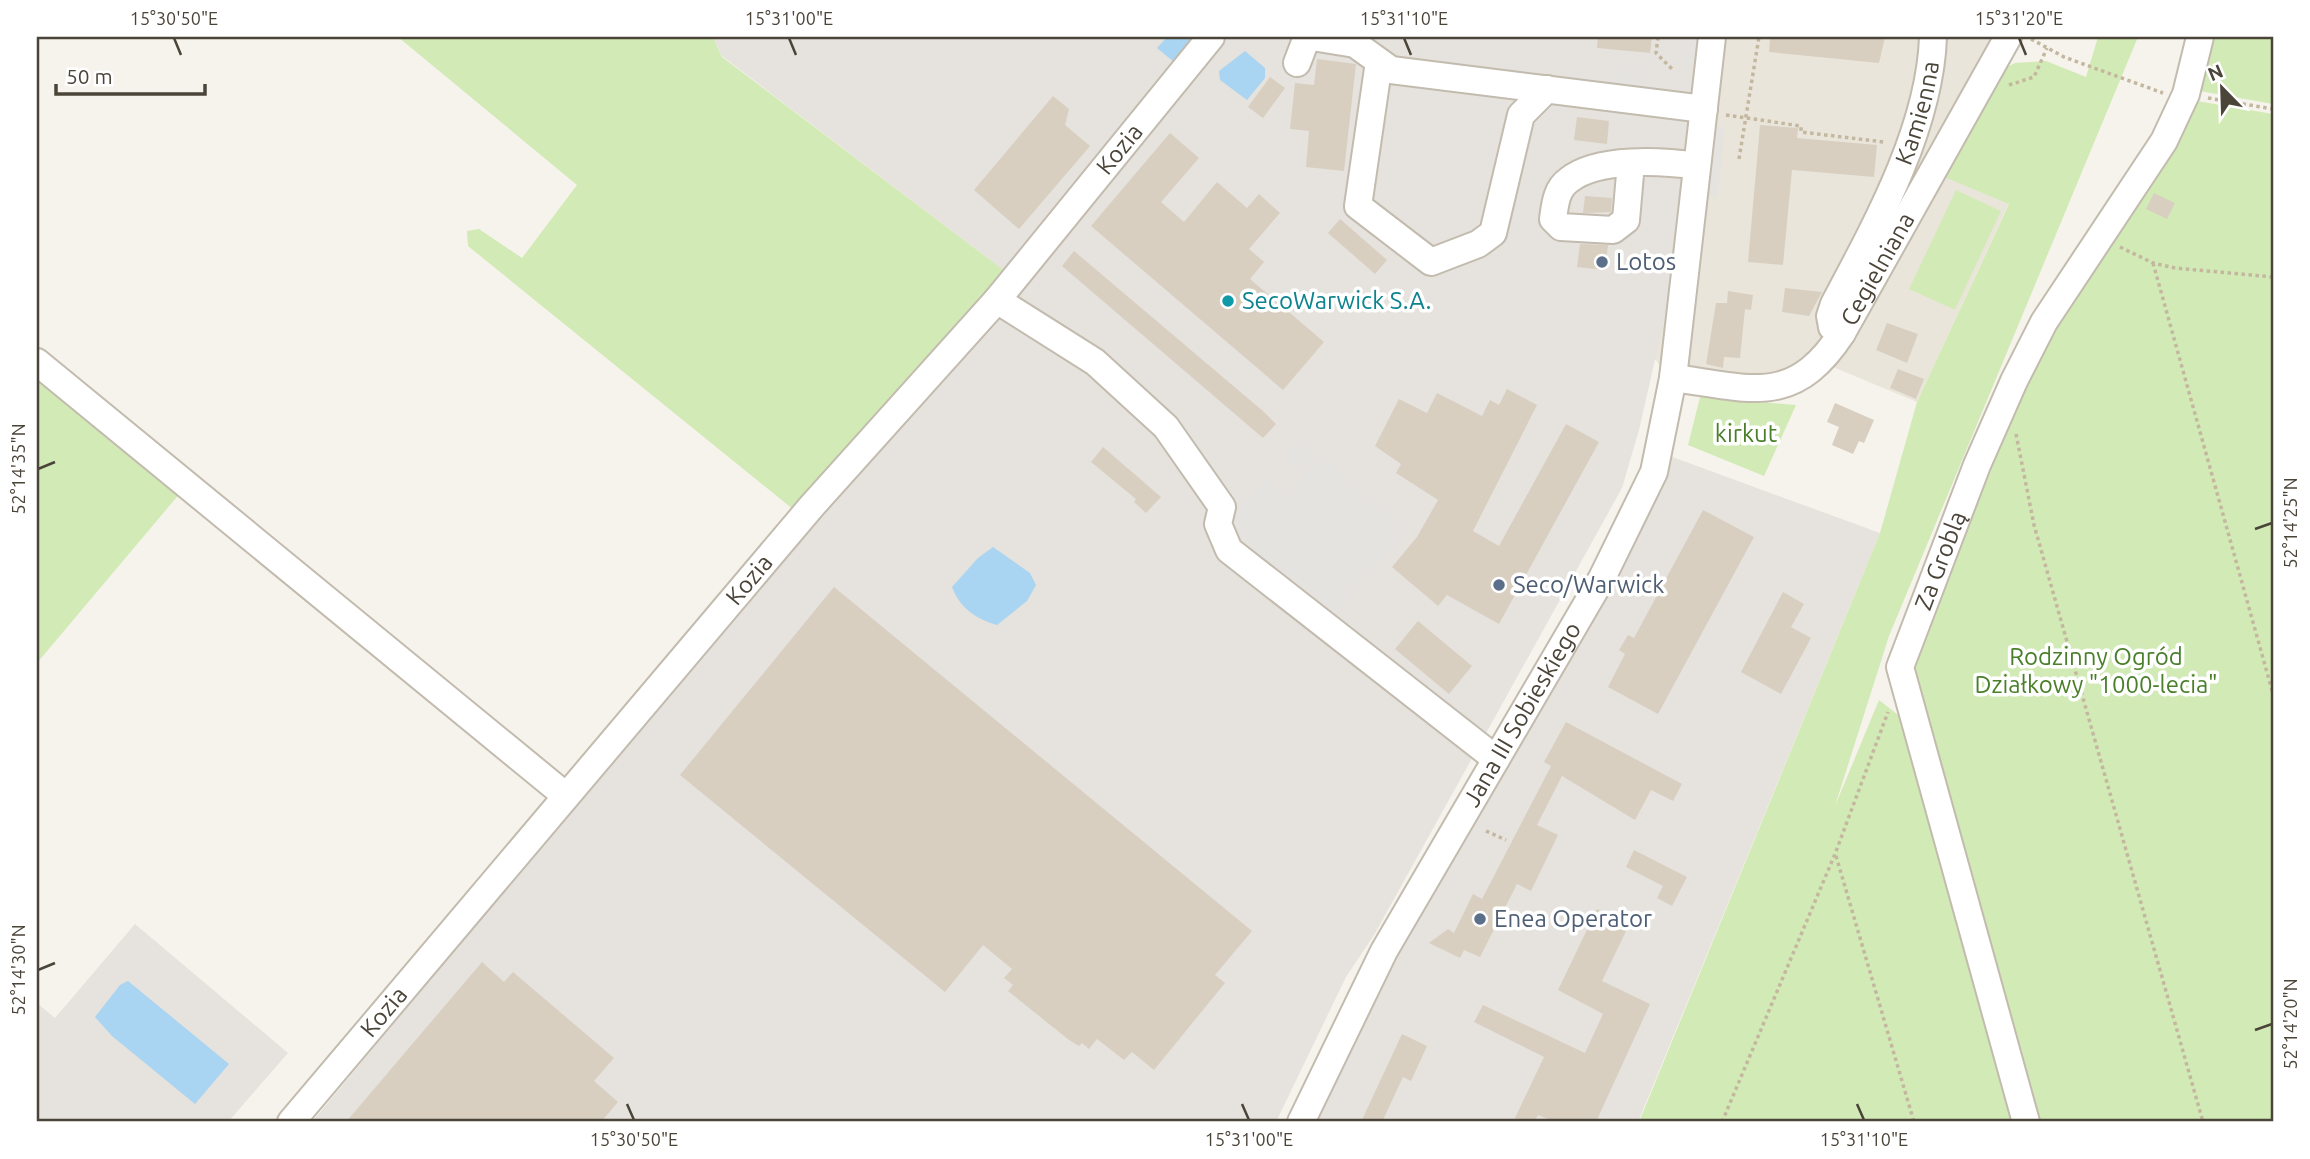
<svg xmlns="http://www.w3.org/2000/svg" width="2310" height="1159" font-family="Ubuntu,sans-serif">
<rect width="100%" height="100%" fill="#f6f3ec"/>
<path fill="#eae5da" d="M1700 37H2018L1943 176 2009 203 1917 402 1833 367 1789 396 1680 388 1654 358 1667 307Z"/>
<path fill="#e6e2dd" d="M713 37H1198L1006 272 722 56Z
M1229 37H1700L1667 307 1639 430 1622 488 1374 935 1346 977 1276 1122H312L810 522 1072 224Z
M1667 455 1880 533 1638 1122H1287L1358 972 1492 770Z
M135 924 288 1053 228 1122H37V1003L55 1018Z"/>
<path fill="#d2eab5" d="M398 37H713L722 57 1006 272 794 510 468 246 467 231 479 229 522 258 577 185Z
M2098 37H2138L1889 636 1835 806 1879 700 1902 718 2016 1122H1639L1880 533 1917 402 2009 204 1942 176 1995 73 2015 63 2046 61 2086 77Z
M2205 37H2273V104L2194 90Z
M2191 100 2273 114V1122H2039L1911 668 1913 654 2026 381 2057 320Z
M1956 190 2001 211 1955 310 1909 289Z
M37 372 181 492 37 663Z
M1700 397 1796 405 1764 476 1688 445Z"/>
<path fill="#e5e3e0" d="M1684 37H1712L1708 71 1695 70 1682 62Z
M1614 55 1630 69 1649 60 1643 91 1610 88Z
M1702 126 1725 127 1718 197 1693 195Z
M1301 438 1407 529 1330 619 1223 528 1266 478 1285 495 1304 474 1284 457Z"/>
<path fill="#a9d4f2" d="M1167 37H1196L1174 62 1157 48Z
M1245 51 1265 68V78L1247 100 1220 80 1219 71Z
M993 547 1030 573 1036 585 1027 601 997 625C976 619 960 608 952 587L978 558Z
M128 981 229 1064 195 1104 112 1036 95 1017 120 985Z"/>
<path fill="#d8cfc1" d="M1598 37H1652L1650 53 1597 48Z
M1770 37H1885L1879 63 1769 52Z
M1317 59 1356 64 1344 171 1306 167 1309 131 1290 129 1295 83 1314 85Z
M1270 77 1285 88 1263 118 1248 107Z
M1053 96 1069 109 1065 125 1090 146 1019 229 974 190Z
M1577 117 1609 121 1607 144 1574 140Z
M1760 125 1798 128 1797 138 1877 145 1874 177 1792 170 1783 265 1748 262Z
M1170 133 1199 158 1161 202 1184 222 1217 182 1247 208 1259 194 1280 213 1249 249 1264 262 1250 279 1324 342 1283 390 1091 226Z
M2154 193 2175 203 2167 219 2146 209Z
M1585 196 1612 198 1611 212 1583 213Z
M1340 219 1387 260 1375 274 1328 233Z
M1580 244 1608 245 1605 270 1577 267Z
M1074 251 1264 412 1276 424 1263 438 1062 266Z
M1785 288 1822 292 1809 316 1782 312Z
M1728 291 1753 295 1751 310 1745 309 1740 358 1724 357 1723 368 1706 364 1716 303H1727Z
M1887 323 1918 334 1907 363 1876 350Z
M1898 369 1924 379 1916 399 1890 388Z
M1507 389 1537 405 1473 531 1499 546 1566 424 1599 442 1499 624 1447 595 1438 606 1392 567 1417 537 1438 500 1396 473 1401 464 1375 446 1399 399 1427 413 1437 393 1482 416 1490 400 1499 405Z
M1835 403 1874 420 1864 443 1859 441 1853 454 1832 445 1839 427 1827 422Z
M1103 447 1161 497 1146 513 1134 502 1136 499 1091 462Z
M1703 510 1754 537 1658 714 1608 687 1625 654 1619 650 1628 635 1634 638Z
M834 587 1252 931 1215 975 1225 983 1154 1070 1132 1052 1124 1060 1097 1039 1089 1049 1082 1043 1079 1046 1069 1040 1008 991 1013 985 1004 978 1012 969 983 945 945 992 680 775Z
M1783 592 1804 604 1791 627 1811 638 1781 694 1741 672Z
M1418 621 1472 666 1449 694 1395 649Z
M1566 722 1682 784 1673 801 1651 790 1635 820 1562 776 1537 825 1558 835 1531 891 1517 884 1480 957 1464 950 1460 958 1429 943 1448 929 1454 933 1473 894 1482 899 1551 766 1544 762Z
M1634 850 1687 877 1672 906 1657 898 1663 886 1626 867Z
M1597 909 1629 925 1602 981 1650 1004 1596 1122H1556L1538 1115 1534 1122H1523L1515 1118 1544 1057 1474 1022 1483 1005 1585 1053 1603 1014 1558 990Z
M482 962 504 982 513 972 614 1058 594 1081 618 1102 601 1122H346Z
M1402 1034 1427 1046 1411 1081 1403 1077 1382 1122H1361Z"/>
<g fill="none" stroke-linecap="round" stroke-linejoin="round">
<defs>
<g id="minor">
<path d="M1312 37 1355 44 1391 70 1704 109"/>
<path d="M1379 62 1358 206 1431 262 1478 244 1493 233 1521 115 1547 89"/>
<path d="M1297 63 1307 37"/>
<path d="M1631 163 1626 220 1613 230 1561 227 1553 219C1555 205 1556 189 1569 180 1598 157 1662 161 1697 166"/>
<path d="M997 300 1095 362 1166 427 1222 507 1218 524 1229 550 1496 759"/>
<path id="s1" d="M1842 333 1832 327 1830 316 1834 304C1876 225 1930 128 1933 37"/>
<path d="M37 362 566 796"/>
<path id="s2" d="M1673 378C1750 388 1793 408 1842 333L2008 37"/>
<path id="s3" d="M291 1122 811 507 997 300 1211 37"/>
<path id="s4" d="M1301 1122 1384 951 1602 578 1654 472 1673 378 1712 37"/>
<path id="s5" d="M2026 1122 1900 667 1977 465 2014 381 2044 322 2164 141 2186 94 2200 37"/>
</g>
</defs>
<use href="#minor" stroke="#c2bbae" stroke-width="30"/>
<path stroke="#c4b79f" stroke-width="3.5" stroke-dasharray="3.5 3.5" stroke-linecap="butt" d="M1658 37 1656 53 1674 71
M2031 39 2064 57 2163 93
M2009 85 2034 77 2047 48
M2208 98 2273 109
M1726 115 1801 126V132L1884 142
M1739 159 1759 37
M2120 247 2153 263 2175 268 2273 277
M2153 263 2273 694
M2016 434 2034 525 2203 1122
M1486 831 1506 840
M1836 856 1914 1122
M1722 1122 1835 854 1888 712"/>
<use href="#minor" stroke="#fff" stroke-width="26"/>
</g>
<path fill="none" stroke="#4b4439" stroke-width="2.5" d="M174 38 181 55M789 38 796 55M1404 38 1411 55M2019 38 2026 55M38 469 55 462M2255 529 2272 523M38 970 55 963M2255 1030 2272 1024M627 1104 634 1120M1242 1104 1249 1120M1857 1104 1864 1120"/>
<g fill="#5c6f8a" stroke="#fff" stroke-width="2.5">
<circle cx="1602" cy="262" r="7"/>
<circle cx="1499" cy="585" r="7"/>
<circle cx="1480" cy="919" r="7"/>
</g>
<circle fill="#0f9aa8" stroke="#fff" stroke-width="2.5" cx="1228" cy="301" r="7"/>
<g text-anchor="middle" stroke-width="7" stroke-linejoin="round" paint-order="stroke">
<g font-size="24" fill="#4b4439" stroke="#fff">
<text dy="8" stroke="none"><textPath href="#s1" startOffset="245">Kamienna</textPath></text>
<text dy="8" stroke="none"><textPath href="#s3" startOffset="1278">Kozia</textPath></text>
<text dy="8" stroke="none"><textPath href="#s2" startOffset="264">Cegielniana</textPath></text>
<text dy="8" stroke="none"><textPath href="#s5" startOffset="586">Za Groblą</textPath></text>
<text dy="8" stroke="none"><textPath href="#s3" startOffset="710">Kozia</textPath></text>
<text dy="8" stroke="none"><textPath href="#s4" startOffset="464">Jana III Sobieskiego</textPath></text>
<text dy="8" stroke="none"><textPath href="#s3" startOffset="144">Kozia</textPath></text>
</g>
<g font-size="24" fill="#4e5e75" stroke="#fff" text-anchor="start">
<text x="1616" y="270">Lotos</text>
<text x="1513" y="593">Seco/Warwick</text>
<text x="1494" y="927">Enea Operator</text>
</g>
<g font-size="24" fill="#0d838f" stroke="#fff" text-anchor="start">
<text x="1242" y="309">SecoWarwick S.A.</text>
</g>
<g font-size="24" fill="#4a7f2a" stroke="#fff">
<text x="1746" y="442">kirkut</text>
<text x="2096" y="665">Rodzinny Ogród<tspan x="2096" dy="28">Działkowy "1000-lecia"</tspan></text>
</g>
</g>
<rect width="2310" height="1159" fill="none" stroke="#ffffff" stroke-width="77"/>
<g transform="translate(2222 88) rotate(337)" stroke="#ffffff" stroke-width="5" paint-order="stroke">
<path d="M0-5L12 26L0 18L-12 26Z" fill="#4b4439"/>
<text y="-10" font-size="19" font-weight="bold" text-anchor="middle" fill="#4b4439">N</text>
</g>
<path d="M56 84v10h149v-10" fill="none" stroke="#4b4439" stroke-width="3.5"/>
<text x="66" y="84" font-size="21" fill="#4b4439" stroke="#ffffff" stroke-width="5" paint-order="stroke">50 m</text>
<rect x="38" y="38" width="2234" height="1082" fill="none" stroke="#4b4439" stroke-width="2.5"/>
<g font-size="18" text-anchor="middle" fill="#4b4439">
<text x="174" y="25">15°30'50"E</text>
<text x="789" y="25">15°31'00"E</text>
<text x="1404" y="25">15°31'10"E</text>
<text x="2019" y="25">15°31'20"E</text>
<text transform="translate(19 469) rotate(-90)" y="6">52°14'35"N</text>
<text transform="translate(2291 523) rotate(-90)" y="6">52°14'25"N</text>
<text transform="translate(19 970) rotate(-90)" y="6">52°14'30"N</text>
<text transform="translate(2291 1024) rotate(-90)" y="6">52°14'20"N</text>
<text x="634" y="1146">15°30'50"E</text>
<text x="1249" y="1146">15°31'00"E</text>
<text x="1864" y="1146">15°31'10"E</text>
</g>
</svg>
